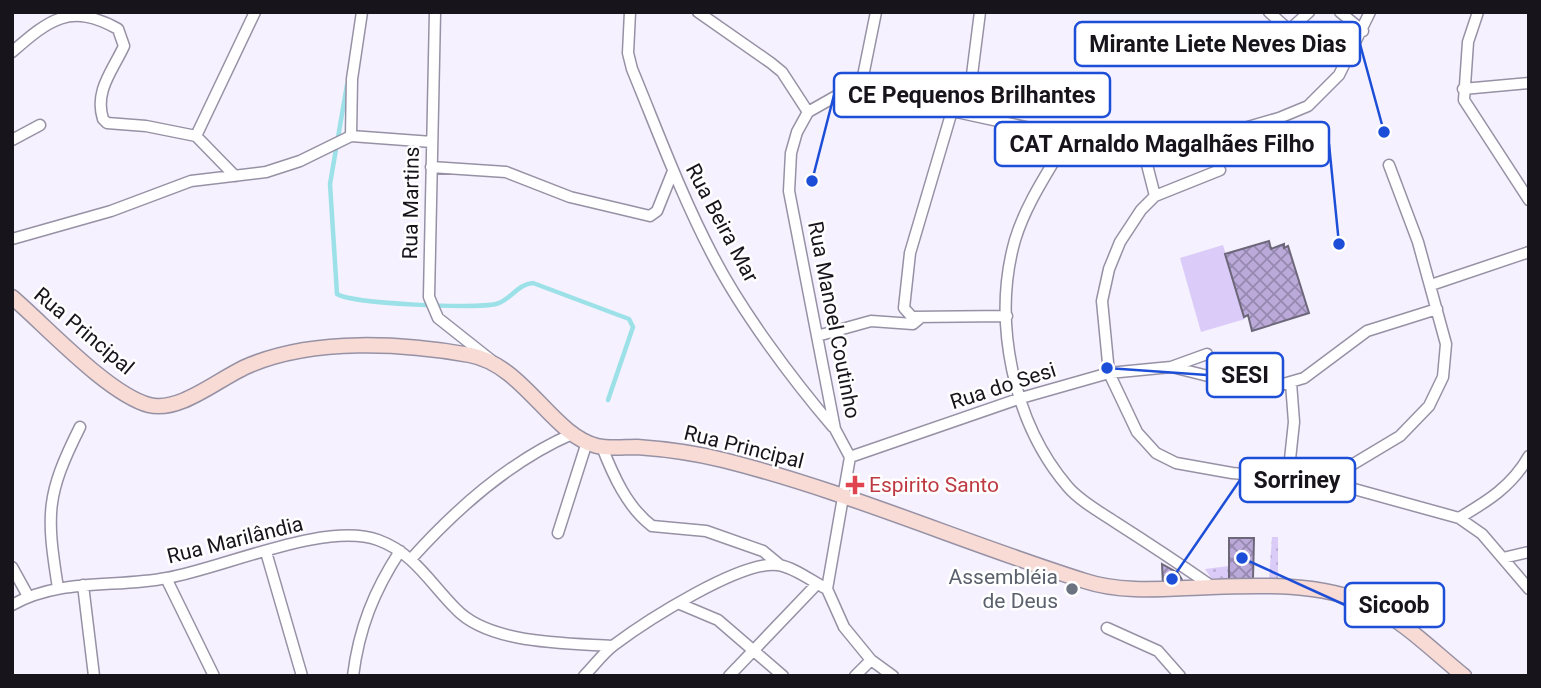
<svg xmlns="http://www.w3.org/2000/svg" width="1541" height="688" font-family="Roboto,sans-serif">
<defs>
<pattern id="grass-dots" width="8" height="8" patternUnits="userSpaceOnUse" patternTransform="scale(1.75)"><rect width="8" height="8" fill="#dbcbf8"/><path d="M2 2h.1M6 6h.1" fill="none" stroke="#bbadd4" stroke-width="1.8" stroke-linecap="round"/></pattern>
<pattern id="building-cross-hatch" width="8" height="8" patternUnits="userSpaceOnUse" patternTransform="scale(1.75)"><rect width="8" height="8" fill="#baa9d9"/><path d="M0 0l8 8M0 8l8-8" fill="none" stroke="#9688af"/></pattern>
</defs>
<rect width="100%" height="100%" fill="#f5f1fe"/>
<path fill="url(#grass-dots)" d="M1272 537H1278V579H1269Z
M1229 566V579L1211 578 1205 569Z"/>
<path fill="#dbcbf8" d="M1223 245 1245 319 1201 332 1180 258Z"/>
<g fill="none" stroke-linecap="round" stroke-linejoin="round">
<path stroke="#9de1e8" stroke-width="4.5" d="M347 85 330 184 337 294C353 304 475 309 496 304 510 301 517 284 533 283L629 319 633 327 608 400"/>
</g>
<path fill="url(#building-cross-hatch)" stroke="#6d677a" stroke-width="2" d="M1269 241 1271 249 1284 244V248L1288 246 1309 313 1252 331 1248 315 1244 317 1225 254Z
M1229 538H1254L1253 579H1229Z
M1162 564 1178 573 1185 585 1163 586Z"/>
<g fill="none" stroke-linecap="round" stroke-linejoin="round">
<defs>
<path id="street" d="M435 12 429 297 438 318 491 360
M630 12 628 53 632 69C658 132 681 195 713 256 742 312 792 379 833 427
M698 12 771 63 782 72 808 112
M1269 12 1289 30 1309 12
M1340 12 1363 31
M1478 12 1468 42 1464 100 1529 200
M12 52C49 20 70 2 118 29L124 46C113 70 94 91 103 119L107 123 146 126 196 136 235 176
M1463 89 1529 83
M859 96 876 12
M952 111 910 253 904 308 912 317 1007 316
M967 114 980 12
M196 136 255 12
M351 136 352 79 362 12
M1069 136C1050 169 1026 203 1015 240 992 321 1013 423 1068 487 1080 501 1100 512 1115 522 1148 543 1181 565 1213 587
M12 140 40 125
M1144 153 1155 196
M431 167 506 172 570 197 650 216 657 211 673 171
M1220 170 1155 196 1141 210 1120 242 1109 269 1102 301 1109 373 1137 432 1156 453 1176 463 1232 473 1325 481 1459 518 1482 534 1529 589
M12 239 111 211 191 181 266 172 300 161 351 136 432 142
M1431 285 1529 252
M817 336 871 321 913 324 919 319
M1172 367 1248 386 1280 385 1304 378 1367 331 1437 309
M602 447C613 475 627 507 652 526L706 531 763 551 780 565
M850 457 1021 398 1109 373 1171 367 1207 354
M1288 478 1294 422 1291 383
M1325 481 1400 436 1429 406 1443 377 1446 344 1418 242 1389 165
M1459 518C1488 501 1512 486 1529 456
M558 533 587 442
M266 552 302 676
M412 558C457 508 510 461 572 434
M1503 558 1529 552
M12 567 28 596
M166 578 214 676
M83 585 94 676
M58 588C46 513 46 495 80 427
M680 604 718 620 783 676
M12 605C60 578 115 588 167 578 224 568 325 521 378 540 414 553 430 583 456 609 489 644 566 643 612 646
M1107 628 1158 651 1180 676
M353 676C359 628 374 591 400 551
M584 676C594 666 603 653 614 645 646 621 741 560 778 565 794 567 813 582 827 589
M729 676 817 584
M855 676 871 660
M893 676 871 660 844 627 827 589 850 457 835 429 789 191 791 153 797 132 808 112 838 95 952 111 1144 153 1165 151 1279 118 1308 106 1339 75 1370 12"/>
<path id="secondary" d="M12 297C46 326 108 394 149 405 181 413 220 377 250 365 315 338 402 343 470 355 524 365 552 435 597 446 609 449 624 447 637 447 665 449 695 453 723 460 847 491 964 543 1085 581 1124 594 1171 588 1211 587 1262 585 1321 583 1368 604 1403 620 1434 652 1464 676"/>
</defs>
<use href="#street" stroke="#9791a5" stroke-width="13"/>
<use href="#secondary" stroke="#9791a5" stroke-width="17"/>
<use href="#street" stroke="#fff" stroke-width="10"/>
<use href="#secondary" stroke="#f8dbd4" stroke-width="14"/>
</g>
<path fill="#e0444e" stroke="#fff" stroke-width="2.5" d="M851.5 474.5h7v7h7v7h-7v7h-7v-7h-7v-7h7z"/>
<circle fill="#6b7280" stroke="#fff" stroke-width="2.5" cx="1072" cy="589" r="7"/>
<g text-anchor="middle" stroke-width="5" stroke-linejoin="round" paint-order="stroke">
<g font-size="21" fill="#17141c" stroke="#fff">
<text transform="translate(411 203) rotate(-89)" y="7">Rua Martins</text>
<text transform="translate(722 223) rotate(62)" y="7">Rua Beira Mar</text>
<text transform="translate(834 320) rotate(79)" y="7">Rua Manoel Coutinho</text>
<text transform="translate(84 331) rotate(40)" y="7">Rua Principal</text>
<text transform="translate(1003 386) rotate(-18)" y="7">Rua do Sesi</text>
<text transform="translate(744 447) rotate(14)" y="7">Rua Principal</text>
<text transform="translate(235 540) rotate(-14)" y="7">Rua Marilândia</text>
</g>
<g font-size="21" fill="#be3a42" stroke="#fff" text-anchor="start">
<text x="869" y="492">Espirito Santo</text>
</g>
<g font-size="21" fill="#5b616d" stroke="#fff" text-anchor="end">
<text x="1058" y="584">Assembléia<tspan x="1058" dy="24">de Deus</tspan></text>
</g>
</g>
<path fill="none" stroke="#1d4ed8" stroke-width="2.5" d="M1384 132L1360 44M812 181L834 95M1339 244L1329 144M1107 368L1207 375M1172 579L1240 480M1242 558L1345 605"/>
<g fill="#1d4ed8" stroke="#fff" stroke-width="2.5">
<circle cx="1384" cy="132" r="7"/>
<circle cx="812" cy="181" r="7"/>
<circle cx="1339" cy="244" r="7"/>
<circle cx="1107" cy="368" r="7"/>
<circle cx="1172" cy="579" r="7"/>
<circle cx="1242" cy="558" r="7"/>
</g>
<g fill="#fff" stroke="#1d4ed8" stroke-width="2.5">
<rect x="1075" y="22" width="285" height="44" rx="7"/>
<rect x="834" y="73" width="276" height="44" rx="7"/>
<rect x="995" y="122" width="334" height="44" rx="7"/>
<rect x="1207" y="353" width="76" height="44" rx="7"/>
<rect x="1240" y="458" width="115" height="44" rx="7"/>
<rect x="1345" y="583" width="99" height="44" rx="7"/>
</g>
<g font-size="23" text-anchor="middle" font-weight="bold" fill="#17141c">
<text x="1218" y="52">Mirante Liete Neves Dias</text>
<text x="972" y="103">CE Pequenos Brilhantes</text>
<text x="1162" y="152">CAT Arnaldo Magalhães Filho</text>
<text x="1245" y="383">SESI</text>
<text x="1297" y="488">Sorriney</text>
<text x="1394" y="613">Sicoob</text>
</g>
<rect width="1541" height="688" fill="none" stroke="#17141c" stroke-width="28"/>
</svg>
